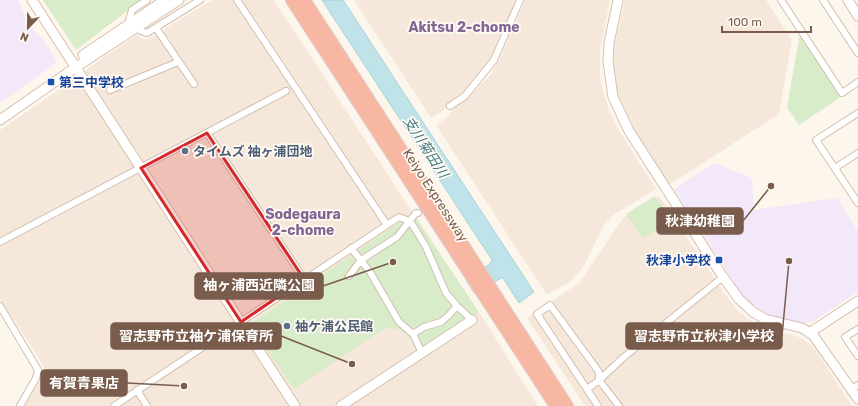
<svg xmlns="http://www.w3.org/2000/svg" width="858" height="406" font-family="Rubik,'Noto Sans JP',sans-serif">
<rect width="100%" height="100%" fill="#fdf6ec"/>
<path fill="#f5e8da" d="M212 0H274L413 213 250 324 294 388 385 328H394L403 331 418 351 479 312 538 406H25L41 378 45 368 0 299V130L70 82 88 68 137 35 142 39H148Z
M354 0H518L492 60 473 83 442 111 431 118Z
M525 0H610L600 51V80L608 108 620 132 656 189 615 214 603 226 586 262 580 271 569 282 547 295 436 125 446 118 454 108 472 94 491 74 502 55Z
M625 0H766L792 40 779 114 669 185 629 124 615 90 612 60 617 34Z
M659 196 725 294 737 310 751 321 764 328 799 337 809 343 815 349 852 406H585L527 318 580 282 623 218Z"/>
<path fill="#f3e8fa" d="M0 0H19L23 13 36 33 43 39 56 60V63L0 103Z
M714 163 752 178 754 210 837 198 858 231V292L814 321 804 323 767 314 757 308 744 298 674 189Z"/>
<path fill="#d8ecc9" d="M43 0H144L126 12 76 50Z
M800 33 841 97 799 125 787 107Z
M655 196 671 220 643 239 626 214Z
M413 213 479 312 418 351C408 337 405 327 385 328L294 389 250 324Z"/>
<path fill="#bfe3e8" stroke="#a5d3da" d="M322 0H343L534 292 519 303 503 278H501L475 294 466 280 491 263 492 260Z"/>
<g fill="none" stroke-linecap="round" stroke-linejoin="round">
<defs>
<path id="street" d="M237 0 387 225
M781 0 842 93 858 82
M823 0 858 53
M128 24 132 10 147 0
M138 27 141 31 147 33 200 0
M156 28 194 84
M110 90 178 62
M450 106 465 96 494 60 520 0
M858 113 816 140 858 203
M207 133 304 279
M835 168 858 153
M0 242 286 91
M351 248 370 272 399 322 413 334 422 353
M349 276 361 260 397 237 416 213H418
M0 306 38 370 36 378 20 406
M858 329 845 337 858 356
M413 334 424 327 441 322 449 315 457 306
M587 389 597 382 624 357 723 277
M851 389 858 385
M137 390 147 406
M114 406 399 217 409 221 412 224 426 247 446 293 457 306 472 320
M598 406 537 314 550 305 599 372V380L619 406"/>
<path id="secondary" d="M32 0 295 406
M618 0 609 43 608 62 613 97 629 131 723 277 739 299 753 312 765 319 802 328 813 335 858 399
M848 0 858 16
M83 55 165 0
M0 120 76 67 179 0
M809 333 858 301
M341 406 472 320"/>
<path id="highway" d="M292 0 556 406
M304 0 567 406"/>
</defs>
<use href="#street" stroke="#d1beb0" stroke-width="8"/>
<use href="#secondary" stroke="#d6c0b0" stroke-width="11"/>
<use href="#highway" stroke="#dad1cd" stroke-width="14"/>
<use href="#street" stroke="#fff" stroke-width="6"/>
<use href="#secondary" stroke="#fff" stroke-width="9"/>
<use href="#highway" stroke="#f7b7a3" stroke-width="12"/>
</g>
<path fill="#d62828" fill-opacity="0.2" stroke="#d62828" stroke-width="3" stroke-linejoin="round" d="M207 133 304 279 241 322 141 168Z"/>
<g fill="#1a4fb4" stroke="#fffaf3" stroke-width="1.5">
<rect x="47" y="78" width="8" height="8" rx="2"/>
<rect x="715" y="256" width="8" height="8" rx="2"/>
</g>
<g fill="#5c6f8a" stroke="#fffaf3" stroke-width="1.5">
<circle cx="185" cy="151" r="4"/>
<circle cx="287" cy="326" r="4"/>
</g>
<g text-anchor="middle" stroke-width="3.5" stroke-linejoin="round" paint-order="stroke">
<g font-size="13" font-weight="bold" fill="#164399" stroke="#fffaf3" text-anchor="start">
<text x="59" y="87">第三中学校</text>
<text x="711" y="265" text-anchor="end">秋津小学校</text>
</g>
<g font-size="13" font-weight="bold" fill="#4e5e75" stroke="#fffaf3" text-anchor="start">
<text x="193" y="156">タイムズ 袖ヶ浦団地</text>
<text x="295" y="331">袖ケ浦公民館</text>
</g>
<g font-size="13" fill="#7a5c4d" stroke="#fffaf3">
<text transform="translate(436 195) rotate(57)" y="5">Keiyo Expressway</text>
</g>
<g font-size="14" font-weight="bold" fill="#846695" stroke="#fffaf3">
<text x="464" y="32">Akitsu 2-chome</text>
<text x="303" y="219">Sodegaura<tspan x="303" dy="16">2-chome</tspan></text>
</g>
<g font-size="14" font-style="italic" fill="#437c86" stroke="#fffaf3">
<text transform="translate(426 147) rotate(57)" y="5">支川菊田川</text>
</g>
</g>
<path fill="none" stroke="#7a5c4d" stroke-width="1.5" d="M771 186L743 221M393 262L323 286M352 364L281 336M789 261L782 336M184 386L127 383"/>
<g fill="#7a5c4d" stroke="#fffaf3" stroke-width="1.5">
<circle cx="771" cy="186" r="4"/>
<circle cx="393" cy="262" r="4"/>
<circle cx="352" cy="364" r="4"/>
<circle cx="789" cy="261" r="4"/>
<circle cx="184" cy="386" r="4"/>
</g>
<g fill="#7a5c4d" stroke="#7a5c4d" stroke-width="1.5">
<rect x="657" y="208" width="86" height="26" rx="4"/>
<rect x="195" y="273" width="128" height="26" rx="4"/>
<rect x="111" y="323" width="170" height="26" rx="4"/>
<rect x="626" y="323" width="156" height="26" rx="4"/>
<rect x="41" y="370" width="86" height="26" rx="4"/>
</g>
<g font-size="14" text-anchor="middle" font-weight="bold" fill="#fff">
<text x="700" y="226">秋津幼稚園</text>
<text x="259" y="290">袖ヶ浦西近隣公園</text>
<text x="196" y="341">習志野市立袖ケ浦保育所</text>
<text x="704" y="341">習志野市立秋津小学校</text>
<text x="84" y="388">有賀青果店</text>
</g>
<g transform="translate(28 28) rotate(202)" stroke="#fffaf3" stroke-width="3" paint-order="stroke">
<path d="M0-3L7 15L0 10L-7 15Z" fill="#7a5c4d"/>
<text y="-6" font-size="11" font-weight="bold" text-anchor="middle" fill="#7a5c4d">N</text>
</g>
<path d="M722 26v6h89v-6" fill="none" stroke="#7a5c4d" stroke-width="2"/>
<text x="728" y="26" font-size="12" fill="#7a5c4d" stroke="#fffaf3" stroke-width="3" paint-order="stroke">100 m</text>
</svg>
